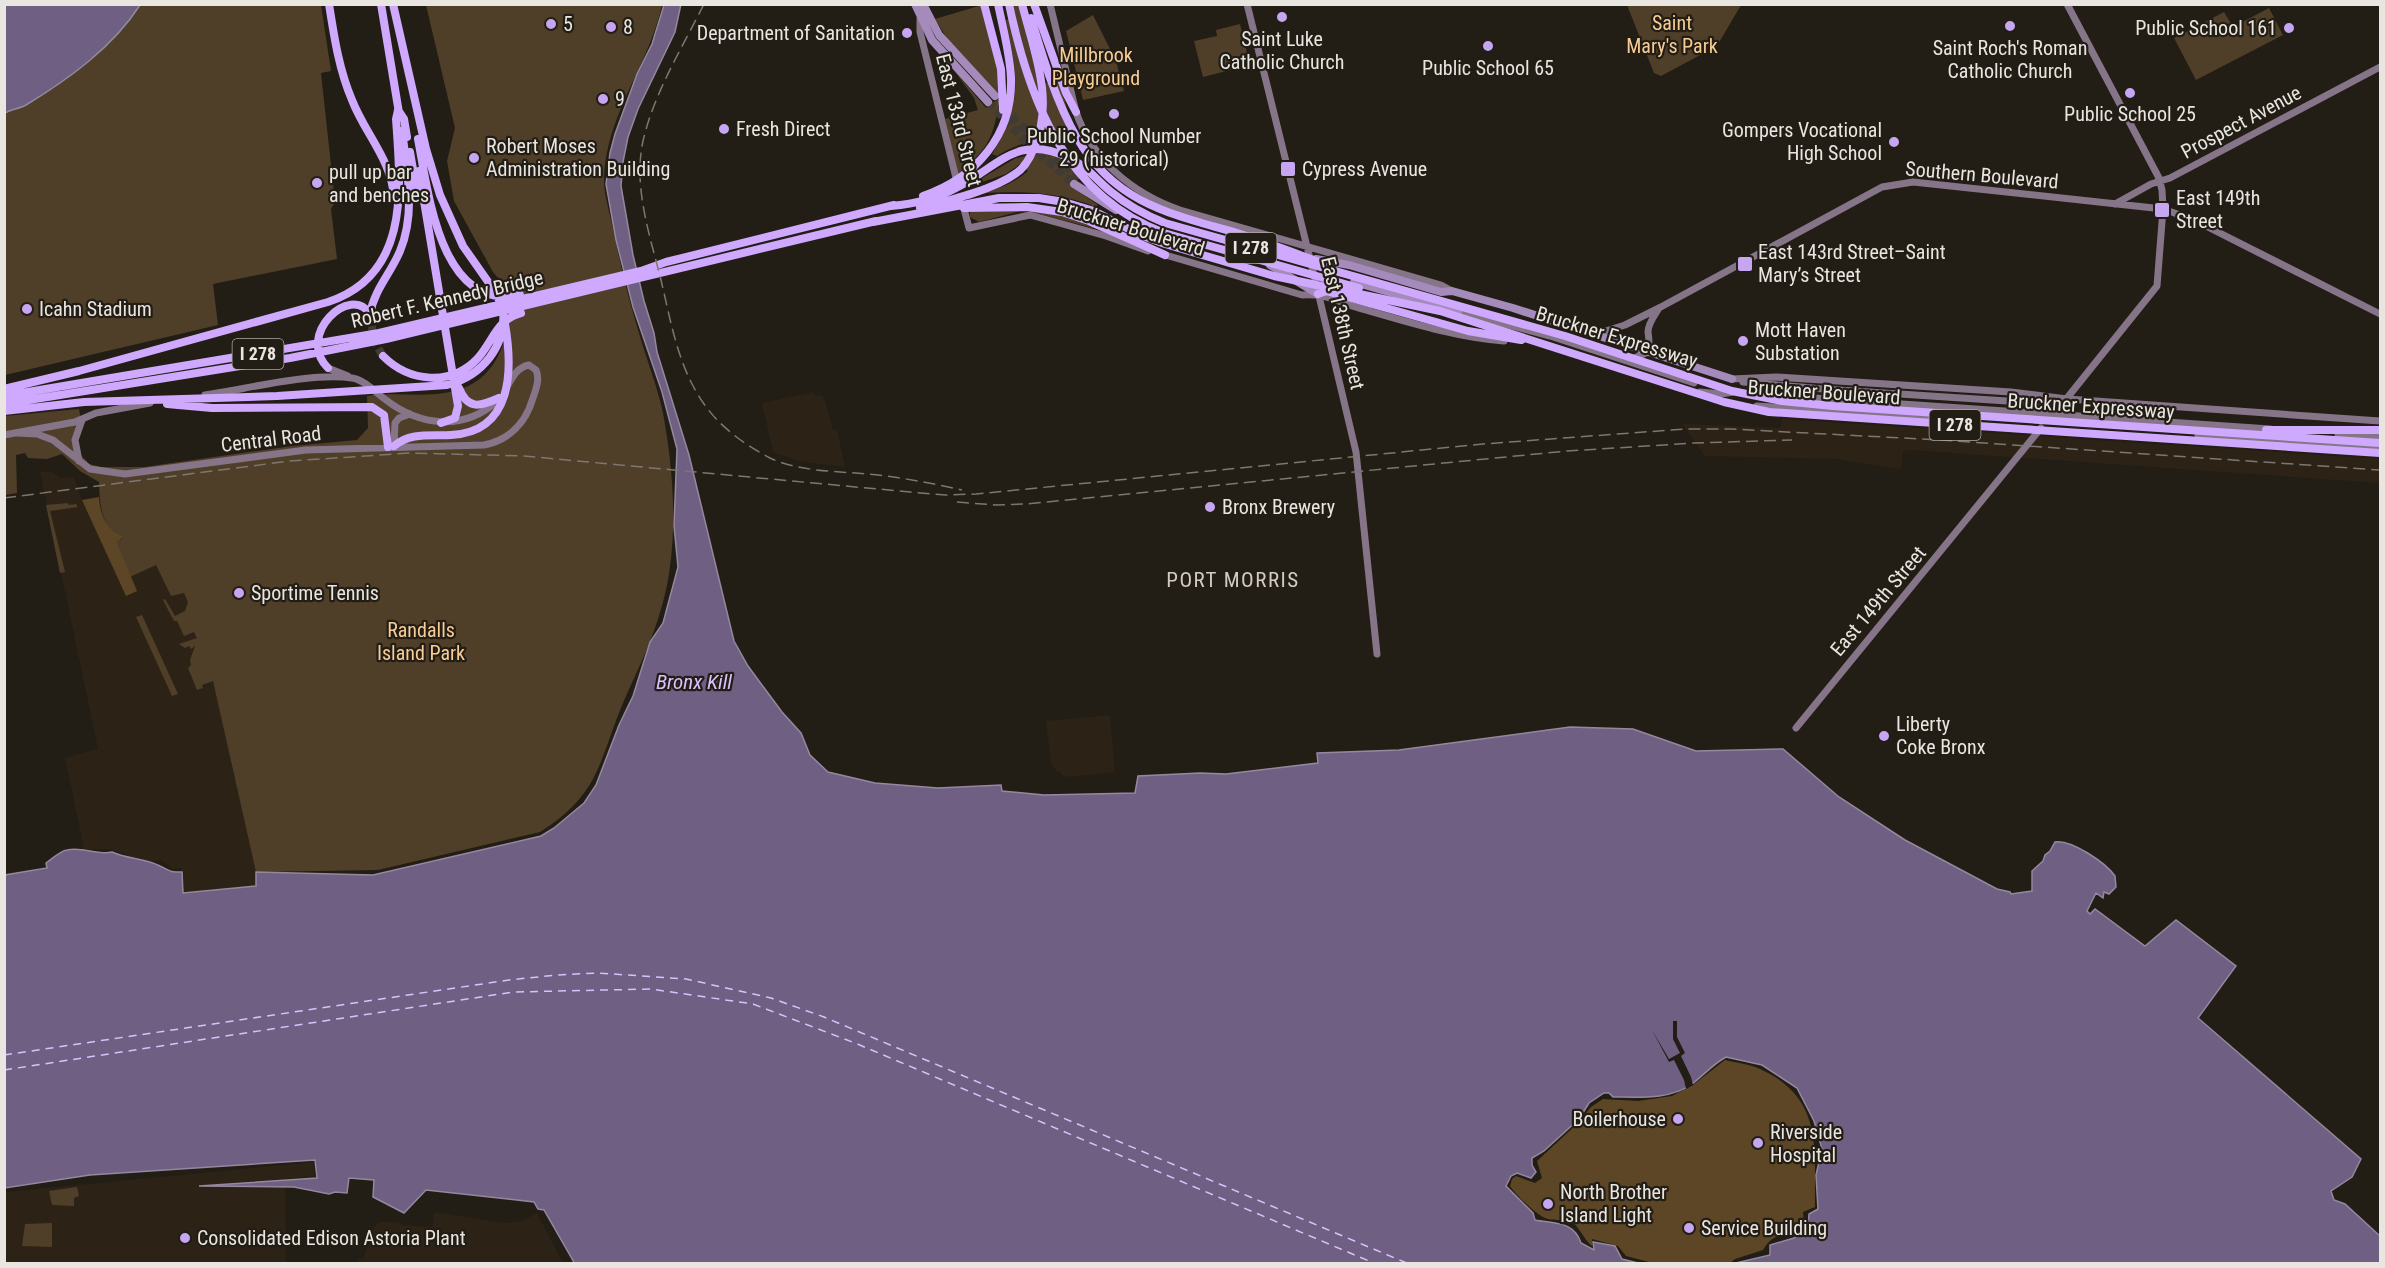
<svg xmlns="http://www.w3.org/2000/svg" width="2385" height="1268" font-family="'Roboto Condensed',sans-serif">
<rect width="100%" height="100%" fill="#221d15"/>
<path fill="#2c2316" d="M814 392 815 396H822L825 400 833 430 837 429 845 467 803 462 773 452 762 403Z
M1782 419 2380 459V483L1911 450 1903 451 1901 469 1835 459 1705 456 1681 422 1686 424 1780 428Z
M51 471 60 478 74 477 82 500 99 497 100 507 187 565 256 872V886L182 893V868L172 869 161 860 153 862 134 858 112 849H84L65 758 98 749 40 472Z
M1110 715 1115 772 1068 777 1061 775V772H1057L1051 763 1046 721Z
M314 1162V1176L285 1179 286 1263 5 1264V1192Z
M434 1212 505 1223 522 1221 537 1213 563 1263H359V1259H363L374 1227 379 1222H398L403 1225 432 1227Z"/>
<path fill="#503f28" d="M140 5H321L331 71 321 73 335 202 331 209 337 259 213 284 218 325 5 375V113C11 109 19 109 26 105 69 79 113 47 140 5Z
M426 5H662C649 65 605 116 604 180 604 196 610 213 613 229 621 268 630 305 642 343 649 366 658 389 663 413 675 479 680 554 658 619 649 648 635 675 623 703 598 763 600 794 540 832L378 870 256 872 213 681 202 685 203 688 197 690 188 668 191 665 190 660 195 646 191 649 189 646 185 648 179 644 197 638 194 632 184 636 177 621H174L163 600 165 599 175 616 185 611 188 602 184 593 171 596 156 565 130 577 117 543 123 538C100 525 100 506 99 482L80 471 62 454 47 459 28 458 25 453 16 455 17 493 5 495V416L79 409 82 425 77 435 81 455 89 464 101 467H144L292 446 357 440 368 428 367 396C393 392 419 397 445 393 498 385 509 340 512 295L493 272 454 201 447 161 455 128Z
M982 5 1000 69V96L948 40 935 19Z
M1013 5H1019L1039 86 1058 79 1076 138 1056 145C1036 137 1013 145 997 156L992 154C1024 105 1017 73 1006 20L1016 18Z
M1627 5H1741L1717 46 1661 76 1654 73Z
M2269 8 2283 35 2196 80 2174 38 2224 12 2233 27Z
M1093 15 1116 61 1124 91 1083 100 1066 31Z
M1240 24 1250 65 1203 77 1194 41 1217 36 1216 30Z
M953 69 986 108 1000 98C993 138 990 147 958 174L945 119 978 110 974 98Z
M1042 153 1056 155 1085 171 1072 187 1098 205 1096 207C1059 192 1022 191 983 193 1000 188 1014 183 1028 171L1020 164 1006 174 967 187 1016 158Z
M1024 209 1073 216 1104 231 1025 210 979 222 970 217V210Z
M68 503 69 505 76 504 78 507 50 511 65 572 60 573 46 505Z
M142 615 178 694 172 696 136 617Z
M77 1187 79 1196 74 1198V1206L52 1205 49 1191Z
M52 1223V1247L22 1246 25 1224Z"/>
<path fill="#5d4625" d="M99 497C100 516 107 529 123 537L117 543 137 591 126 596 82 500Z
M1725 1060C1736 1063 1750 1064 1760 1069 1824 1098 1814 1149 1815 1207L1803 1212 1804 1226C1787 1242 1777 1227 1763 1250L1735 1259 1730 1263H1653L1626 1256 1618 1246 1592 1239V1246C1584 1240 1578 1224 1571 1222 1565 1219 1555 1221 1548 1219 1538 1217 1516 1195 1510 1186L1512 1179 1516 1176 1535 1183 1542 1178 1537 1161 1578 1123 1591 1107 1603 1099 1638 1101 1672 1096 1693 1085Z"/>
<path fill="#6f6083" stroke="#94889f" stroke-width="1.5" d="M5 4H140V5C113 47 69 79 26 105 19 109 11 109 5 113Z
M681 4 675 32 638 109 628 137 623 162 621 186 633 255 644 301 654 333 657 352 689 455 734 641 748 666 782 712 801 733 810 755 828 772 875 783 938 788 1001 785 1002 791 1044 795 1135 793 1138 776 1200 773 1226 774 1318 763 1317 753 1399 750 1570 727 1633 729 1696 751 1783 749 1839 797 1905 840 1997 889 2010 892 2011 894 2032 891V871L2043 861 2045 855 2050 851 2055 842C2071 839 2106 863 2115 876L2116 887 2109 894 2104 892 2103 898 2096 893 2087 911 2090 914 2095 909 2145 946 2176 920 2236 966 2198 1018 2361 1159 2352 1177 2331 1191 2334 1200 2345 1204 2380 1236V1263H1736L1770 1255V1245L1794 1238 1808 1227 1809 1214 1818 1209 1816 1175 1822 1149 1814 1121 1797 1088 1762 1065 1726 1057C1713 1064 1704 1075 1692 1084 1670 1100 1639 1097 1613 1097L1609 1093H1604L1589 1103 1579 1119 1544 1151 1532 1158V1165L1536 1172 1531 1178 1517 1173 1511 1176 1506 1186 1533 1213 1535 1220C1555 1224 1574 1221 1581 1243L1594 1250 1593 1242 1615 1246 1622 1259 1638 1263 575 1264 544 1210 538 1209 534 1202 426 1190 404 1213 373 1197 374 1180 349 1178 347 1193 335 1192 329 1194 294 1187 199 1186 317 1178 315 1160 90 1175 5 1188V875L47 868 46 863C52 859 60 851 67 850 82 846 98 856 112 852 128 859 146 859 160 866 171 871 168 872 182 872L183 893 256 886V872L373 875 541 836 554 828 584 803 596 785 619 725 633 696 650 642 663 623 678 567 674 526 677 449 662 392 633 307 616 240 606 184 610 153 615 134 637 74 652 44 664 5Z"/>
<path fill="#221d15" d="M1673 1021H1677V1037L1685 1053 1681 1056 1691 1077 1693 1085 1686 1089 1684 1080 1674 1060 1669 1062 1652 1030 1669 1059 1680 1053 1673 1039Z"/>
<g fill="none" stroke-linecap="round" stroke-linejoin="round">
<path stroke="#dac0fd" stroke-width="1.5" stroke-dasharray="8 6" stroke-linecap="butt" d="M4 1055 509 980 556 975 598 973 686 979 771 998 824 1017 1409 1264
M4 1070 513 992 651 989 753 1004 855 1043 1376 1264"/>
<path stroke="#403b33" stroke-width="8" stroke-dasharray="8 4" stroke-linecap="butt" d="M988 102 1027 143 1074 184
M1004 107 1034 139 1079 178"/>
<path stroke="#403b33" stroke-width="8" stroke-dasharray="8 4" stroke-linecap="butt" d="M370 314 374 341 383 356"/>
<path stroke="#867589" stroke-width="7" d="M1050 4 1076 112C1093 161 1132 193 1180 210L1441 285 1452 291
M1247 4 1315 279
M920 19V32L957 182
M2115 204 2151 184 2170 178 2380 67
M963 205 969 228 1030 215 1106 236 1148 251
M1162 254 1302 295C1326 293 1337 302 1359 308 1408 322 1454 337 1504 341
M1318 292 1356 452 1377 654
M1458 312 1550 336 1694 383
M1593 335 1625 325 1659 308 1882 187 1913 182 2163 209 2194 220 2380 314
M1630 360 1648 352C1650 343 1649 340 1648 332 1648 323 1655 315 1659 308
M328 368 348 376
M1732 379 1776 377 2011 392 2067 399 2380 421
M1743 382 1823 389 2038 403 2058 400
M1700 392 1721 394 1733 392
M205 395C247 389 312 372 352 378 365 380 376 393 386 400 420 426 463 431 496 402
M1770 395 2270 429
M1757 406 1929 417
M2051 418 2157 286 2163 209 2162 190 2159 178 2067 4
M17 433 37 434 53 440 90 469 125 474 306 450 484 445C510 440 526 422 533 398 536 389 540 379 536 370L529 365C518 367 513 376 508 385
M2338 434 2380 436
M4 435 75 422 96 413 150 403
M2198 435 2380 448
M394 446 395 423 399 418 410 414
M79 461 75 440 82 420
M1796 728 2041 428"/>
<path stroke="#a58bbb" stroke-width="8" d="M915 4 932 40 988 102
M923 4 939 35 995 96
M1074 184 1116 210
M1316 259 1349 265 1441 292 1452 291 1513 308 1732 379
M1270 265 1318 294
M1354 282 1458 312"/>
<path stroke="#cfa9fe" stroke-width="8" d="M329 4C334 36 339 70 352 100 365 134 392 160 394 198
M381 4 399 113
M393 4 426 149 440 195 463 246 496 293 502 308
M984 4 1001 69 1003 110
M1009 4C1029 100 1065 196 1164 233L1359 288
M1034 4 1066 93 1076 112
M1031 18C1043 58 1056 102 1077 138 1115 203 1170 214 1237 233 1267 242 1297 254 1327 265
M398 110 404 119 407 137
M418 139C428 191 440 312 520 295
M410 152 416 187
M419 171 458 406 455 418 441 423
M923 196C975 178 1013 136 1011 78 1010 53 1003 29 998 4
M891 206C913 204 936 199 956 188 997 168 1017 133 1067 157 1084 164 1096 179 1110 191 1127 205 1145 215 1165 223L1565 336 1732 391 1782 401 1833 406 2380 443
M920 208C947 201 993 190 1015 174 1025 168 1030 158 1034 148 1055 101 1034 52 1022 4
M964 208 1027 207 1062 212 1089 221 1165 255
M873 222 999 198H1039L1064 202 1094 211 1140 235 1165 244 1274 276 1440 311 1724 402 1769 412 2380 453
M1318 294 1326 291 1468 331 1521 340
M370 314C374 290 391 273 400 251 416 213 407 170 402 131
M383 356C409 382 451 387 478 358 493 341 497 319 521 313
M328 368C295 335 351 283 370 314
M459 388C468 411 481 406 499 398
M4 389 79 371 328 302C410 275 401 189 396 119L398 110
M4 396 379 333 641 271 666 262 894 205
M4 404 290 358 386 339 876 221
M167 404 212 408 372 407 384 415 388 447
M4 411 84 402 277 396 447 385C482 376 507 346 503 309
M2266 430H2380
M394 446C410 432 431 436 451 435 513 432 513 370 505 324"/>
<path stroke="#7c7871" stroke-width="1.5" stroke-dasharray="12 6" stroke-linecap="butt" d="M704 4C682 48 654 93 643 141 633 187 650 236 661 280 671 322 678 367 704 404 720 427 745 445 770 458 800 472 836 471 868 474 900 477 931 483 962 490
M4 498 290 461 410 453 524 456 910 492 946 495 976 494 1483 444 1685 429H1731L1940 440 2380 470
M957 502 995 505 1026 504 1567 451 1694 443 1792 440"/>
</g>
<g fill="#c6a6f0" stroke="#221d15" stroke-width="2">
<circle cx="1282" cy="17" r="6"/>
<circle cx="551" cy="24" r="6"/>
<circle cx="2010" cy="26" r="6"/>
<circle cx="611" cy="27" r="6"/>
<circle cx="2289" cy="28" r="6"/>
<circle cx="907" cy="33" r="6"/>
<circle cx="1488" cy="46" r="6"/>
<circle cx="2130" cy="93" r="6"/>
<circle cx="603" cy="99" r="6"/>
<circle cx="1114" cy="114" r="6"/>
<circle cx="724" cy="129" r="6"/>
<circle cx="1894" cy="142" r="6"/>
<circle cx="474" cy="158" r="6"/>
<rect x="1280" y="161" width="16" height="16" rx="3"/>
<circle cx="317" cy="183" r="6"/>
<rect x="2154" y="202" width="16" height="16" rx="3"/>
<rect x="1737" y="256" width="16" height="16" rx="3"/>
<circle cx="27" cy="309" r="6"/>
<circle cx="1743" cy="341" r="6"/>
<circle cx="1210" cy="507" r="6"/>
<circle cx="239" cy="593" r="6"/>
<circle cx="1884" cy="736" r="6"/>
<circle cx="1678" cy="1119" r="6"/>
<circle cx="1758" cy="1143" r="6"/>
<circle cx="1548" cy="1204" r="6"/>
<circle cx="1689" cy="1228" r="6"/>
<circle cx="185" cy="1238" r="6"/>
</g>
<g text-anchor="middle" stroke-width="4.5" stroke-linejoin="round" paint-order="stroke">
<g fill="#221d15" stroke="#ada9a3" stroke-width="1.5">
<rect x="1225.5" y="233" width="51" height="30" rx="4.5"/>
<rect x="232.5" y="339" width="51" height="30" rx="4.5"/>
<rect x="1929.5" y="410" width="51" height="30" rx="4.5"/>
</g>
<g font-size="18" font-weight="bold" fill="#e9e5e0">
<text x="1251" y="254">I 278</text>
<text x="258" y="360">I 278</text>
<text x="1955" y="431">I 278</text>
</g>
<g font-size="20" fill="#f8cd95" stroke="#221d15">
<text x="1672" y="30">Saint<tspan x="1672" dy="23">Mary's Park</tspan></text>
<text x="1096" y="62">Millbrook<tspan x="1096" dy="23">Playground</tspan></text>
<text x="421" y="637">Randalls<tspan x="421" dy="23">Island Park</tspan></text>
</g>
<g font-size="20" fill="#e9e5e0" stroke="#221d15" text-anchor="start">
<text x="563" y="31">5</text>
<text x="623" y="34">8</text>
<text x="2277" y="35" text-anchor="end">Public School 161</text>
<text x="895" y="40" text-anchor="end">Department of Sanitation</text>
<text x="1282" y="46" text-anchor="middle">Saint Luke<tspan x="1282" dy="23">Catholic Church</tspan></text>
<text x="2010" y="55" text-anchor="middle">Saint Roch's Roman<tspan x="2010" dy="23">Catholic Church</tspan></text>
<text x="1488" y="75" text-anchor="middle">Public School 65</text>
<text x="615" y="106">9</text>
<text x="2130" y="121" text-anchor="middle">Public School 25</text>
<text x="736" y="136">Fresh Direct</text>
<text x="1882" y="137" text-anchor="end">Gompers Vocational<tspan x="1882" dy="23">High School</tspan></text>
<text x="1114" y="143" text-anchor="middle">Public School Number<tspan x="1114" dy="23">29 (historical)</tspan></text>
<text x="486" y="153">Robert Moses<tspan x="486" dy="23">Administration Building</tspan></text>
<text x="1302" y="176">Cypress Avenue</text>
<text x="329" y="179">pull up bar<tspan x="329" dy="23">and benches</tspan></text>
<text x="2176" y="205">East 149th<tspan x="2176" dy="23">Street</tspan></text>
<text x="1758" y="259">East 143rd Street–Saint<tspan x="1758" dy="23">Mary’s Street</tspan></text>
<text x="39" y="316">Icahn Stadium</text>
<text x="1755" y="337">Mott Haven<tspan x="1755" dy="23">Substation</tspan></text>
<text x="1222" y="514">Bronx Brewery</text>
<text x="251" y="600">Sportime Tennis</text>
<text x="1896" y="731">Liberty<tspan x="1896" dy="23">Coke Bronx</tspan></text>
<text x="1666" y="1126" text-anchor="end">Boilerhouse</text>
<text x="1770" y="1139">Riverside<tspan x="1770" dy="23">Hospital</tspan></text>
<text x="1560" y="1199">North Brother<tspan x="1560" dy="23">Island Light</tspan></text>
<text x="1701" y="1235">Service Building</text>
<text x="197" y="1245">Consolidated Edison Astoria Plant</text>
</g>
<g font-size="20" fill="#e9e5e0" stroke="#221d15">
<text transform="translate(959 120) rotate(76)" y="7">East 133rd Street</text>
<text transform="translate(2241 122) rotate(-28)" y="7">Prospect Avenue</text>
<text transform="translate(1982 175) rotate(5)" y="7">Southern Boulevard</text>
<text transform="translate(1131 227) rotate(17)" y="7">Bruckner Boulevard</text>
<text transform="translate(447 299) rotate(-13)" y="7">Robert F. Kennedy Bridge</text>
<text transform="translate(1343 323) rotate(77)" y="7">East 138th Street</text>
<text transform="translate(1617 337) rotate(17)" y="7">Bruckner Expressway</text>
<text transform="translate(1824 392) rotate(4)" y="7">Bruckner Boulevard</text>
<text transform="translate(2091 406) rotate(4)" y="7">Bruckner Expressway</text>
<text transform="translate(271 439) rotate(-7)" y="7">Central Road</text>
<text transform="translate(1878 601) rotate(-50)" y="7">East 149th Street</text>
</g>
<g font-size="21" letter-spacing="1.5" fill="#d3cbc2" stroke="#221d15">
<text x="1233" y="587">PORT MORRIS</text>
</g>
<g font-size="21" font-style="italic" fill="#dac0fd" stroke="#221d15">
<text x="694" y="689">Bronx Kill</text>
</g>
</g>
<rect width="2385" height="1268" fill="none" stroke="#e9e5e0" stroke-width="12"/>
</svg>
